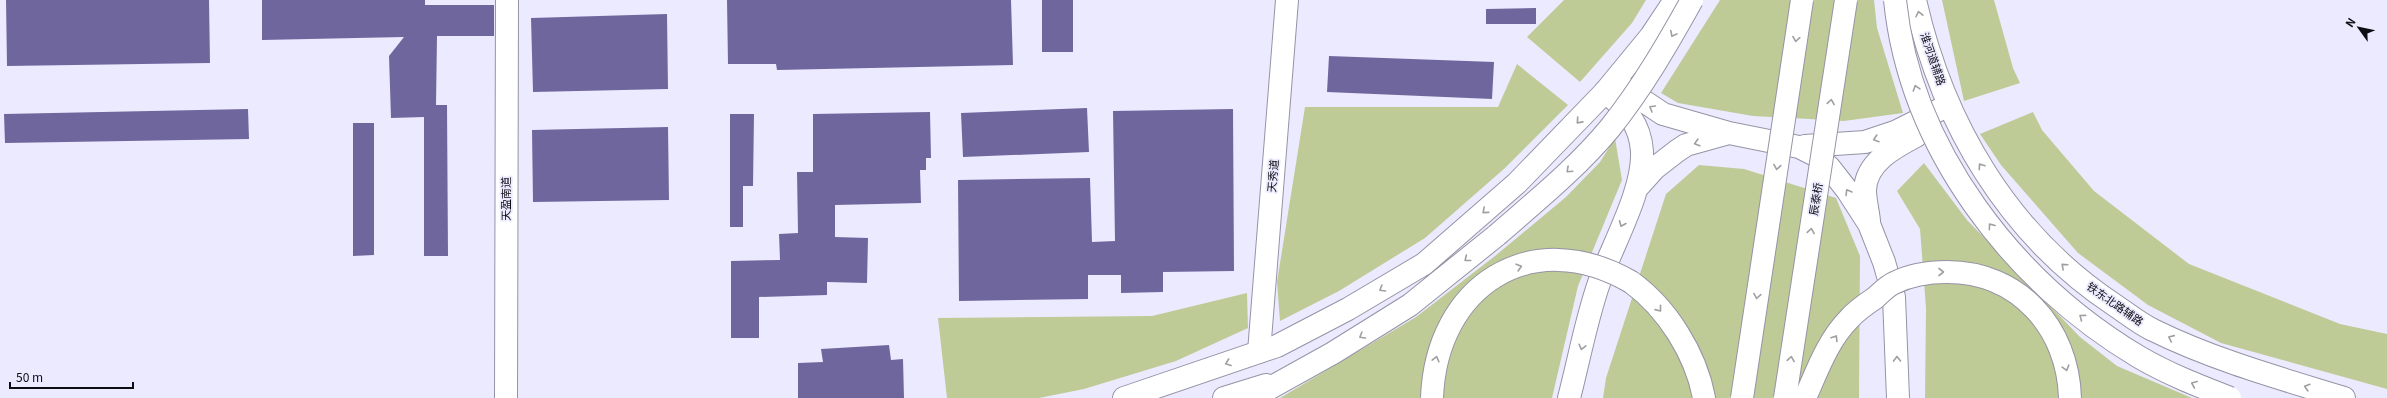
<svg xmlns="http://www.w3.org/2000/svg" width="2387" height="398" font-family="Georgia,'Noto Sans SC',serif">
<rect width="100%" height="100%" fill="#eceafe"/>
<path fill="#becb97" d="M1564 0H1646L1632 23 1580 82 1527 37Z
M1720 0H1874L1877 28 1903 113 1844 121 1753 116 1678 103 1661 93Z
M1942 0H1994L2013 68 2020 83 1964 101Z
M1517 64 1568 105 1505 168 1425 238 1339 291 1280 321 1277 282 1305 107H1498Z
M2033 112 2042 130 2094 191 2189 264 2340 324 2387 334V389L2221 343 2148 305 2078 253 2001 165 1980 134Z
M1615 138 1622 180 1578 286 1552 398H1280L1416 317 1495 256 1566 197 1600 162Z
M1924 163 1967 220 2080 337 2117 366 2192 398H1925L1926 308 1920 229 1897 191Z
M1699 165 1744 169 1836 198 1860 256 1859 398H1603L1606 378 1666 194Z
M1247 293 1248 328 1176 361 1084 389 1039 398H947L938 318 1152 316Z"/>
<path fill="#70669e" d="M6 0H209L210 63 7 66Z
M262 0H425V5H494V36H437L436 105H447L448 256H424V117L391 118 389 56 404 37 262 40Z
M727 0H1011L1013 65 777 70 776 64H728Z
M1042 0H1073V52H1042Z
M1536 8V24H1486V9Z
M667 14 668 89 533 92 531 18Z
M1329 56 1494 62 1492 99 1327 92Z
M1087 108 1089 152 963 157 961 113Z
M248 109 249 139 5 143 4 114Z
M1233 109 1234 271 1163 272V292L1121 293V275H1088V299L959 301 958 180 1090 178 1092 242 1115 241 1113 111Z
M930 112 931 158H926V170H920L921 203 835 205V237L868 238 867 283 827 282V295L759 297V338H731V261L780 260 779 234 798 233 797 172H813V114Z
M730 114H754L753 186H743V227H730Z
M353 123H374V255L353 256Z
M668 127 669 200 533 202 532 130Z
M889 345 891 360 903 359 904 398H798V363L823 362 821 349Z"/>
<g fill="none" stroke-linecap="round" stroke-linejoin="round">
<defs>
<path id="minor" d="M1618 84 1663 114 1729 133
M1805 146 1865 142 1895 132 1949 105
M1637 188 1655 168 1677 151 1686 145 1729 133 1799 147 1815 155 1829 167 1847 190 1869 224 1884 262 1894 297 1898 398
M1869 221C1868 211 1865 200 1865 190 1866 162 1895 147 1916 136
M1259 352 1287 0
M506 398 507 0
M1569 398C1579 360 1586 320 1599 283 1612 245 1644 191 1642 151 1640 124 1626 108 1605 92"/>
<path id="major" d="M1915 0C1943 124 2008 235 2116 306 2128 314 2140 324 2153 330 2214 360 2279 378 2344 398
M1605 92 1651 36 1675 0"/>
<path id="highway" d="M1631 282C1667 308 1696 354 1704 398
M1124 398 1277 346 1348 309 1424 264 1517 183 1605 92
M1224 398 1266 385
M1252 398 1333 353 1410 305 1497 235"/>
</defs>
<use href="#minor" stroke="#9593a5" stroke-width="24"/>
<use href="#major" stroke="#9593a5" stroke-width="24"/>
<use href="#highway" stroke="#9593a5" stroke-width="24"/>
<use href="#minor" stroke="#fff" stroke-width="22"/>
<use href="#major" stroke="#fff" stroke-width="22"/>
<use href="#highway" stroke="#fff" stroke-width="22"/>
<defs>
<path id="highway-bridge" d="M1895 0C1910 149 2013 282 2139 357 2168 374 2199 386 2230 398
M1497 235C1536 201 1577 168 1610 128 1642 88 1667 45 1692 0
M1432 398C1436 286 1531 224 1631 282
M1742 398 1802 0
M1785 398 1846 0
M1805 398C1817 371 1828 340 1849 319 1856 311 1866 304 1875 298 1881 293 1887 286 1894 283 1910 275 1929 272 1947 272 2019 272 2068 328 2070 398"/>
</defs>
<use href="#highway-bridge" stroke="#9593a5" stroke-width="24" stroke-linecap="butt"/>
<use href="#highway-bridge" stroke="#fff" stroke-width="22"/>
</g>
<defs><path id="oneway-chevron" d="M-2-3.5L2.5 0L-2 3.5" fill="none" stroke-width="1.6" stroke-linecap="round" stroke-linejoin="round"/></defs>
<g stroke="#9f9ea1">
<use href="#oneway-chevron" transform="translate(1919 14) rotate(-103)"/>
<use href="#oneway-chevron" transform="translate(1673 34) rotate(118)"/>
<use href="#oneway-chevron" transform="translate(1796 39) rotate(99)"/>
<use href="#oneway-chevron" transform="translate(1916 88) rotate(-107)"/>
<use href="#oneway-chevron" transform="translate(1831 102) rotate(-81)"/>
<use href="#oneway-chevron" transform="translate(1652 108) rotate(-150)"/>
<use href="#oneway-chevron" transform="translate(1579 121) rotate(132)"/>
<use href="#oneway-chevron" transform="translate(1876 139) rotate(162)"/>
<use href="#oneway-chevron" transform="translate(1697 143) rotate(164)"/>
<use href="#oneway-chevron" transform="translate(1981 166) rotate(-124)"/>
<use href="#oneway-chevron" transform="translate(1777 167) rotate(99)"/>
<use href="#oneway-chevron" transform="translate(1569 170) rotate(137)"/>
<use href="#oneway-chevron" transform="translate(1848 192) rotate(-121)"/>
<use href="#oneway-chevron" transform="translate(1485 211) rotate(139)"/>
<use href="#oneway-chevron" transform="translate(1622 224) rotate(113)"/>
<use href="#oneway-chevron" transform="translate(1991 226) rotate(-126)"/>
<use href="#oneway-chevron" transform="translate(1811 231) rotate(-81)"/>
<use href="#oneway-chevron" transform="translate(1467 259) rotate(141)"/>
<use href="#oneway-chevron" transform="translate(2064 266) rotate(-138)"/>
<use href="#oneway-chevron" transform="translate(1519 267) rotate(-16)"/>
<use href="#oneway-chevron" transform="translate(1941 272)"/>
<use href="#oneway-chevron" transform="translate(1382 289) rotate(149)"/>
<use href="#oneway-chevron" transform="translate(1757 296) rotate(99)"/>
<use href="#oneway-chevron" transform="translate(1659 309) rotate(51)"/>
<use href="#oneway-chevron" transform="translate(2082 317) rotate(-143)"/>
<use href="#oneway-chevron" transform="translate(1362 336) rotate(149)"/>
<use href="#oneway-chevron" transform="translate(1835 338) rotate(-58)"/>
<use href="#oneway-chevron" transform="translate(2171 338) rotate(-156)"/>
<use href="#oneway-chevron" transform="translate(1582 347) rotate(104)"/>
<use href="#oneway-chevron" transform="translate(1436 359) rotate(-76)"/>
<use href="#oneway-chevron" transform="translate(1791 359) rotate(-81)"/>
<use href="#oneway-chevron" transform="translate(1897 359) rotate(-91)"/>
<use href="#oneway-chevron" transform="translate(1228 363) rotate(160)"/>
<use href="#oneway-chevron" transform="translate(2066 368) rotate(74)"/>
<use href="#oneway-chevron" transform="translate(2194 384) rotate(-157)"/>
<use href="#oneway-chevron" transform="translate(2307 387) rotate(-163)"/>
</g>
<g text-anchor="middle" stroke-width="3.5" stroke-linejoin="round" paint-order="stroke">
<g font-size="11" fill="#0e0d13" stroke="#eceafe">
<text transform="translate(1933 59) rotate(71)" y="4">淮河道辅路</text>
<text transform="translate(1273 176) rotate(-85)" y="4">天秀道</text>
<text transform="translate(506 199) rotate(-90)" y="4">天盈南道</text>
<text transform="translate(1816 199) rotate(-81)" y="4">辰泰桥</text>
<text transform="translate(2115 304) rotate(35)" y="4">铁东北路辅路</text>
</g>
</g>
<g transform="translate(2359 28) rotate(303)" stroke="#eceafe" stroke-width="3" paint-order="stroke">
<path d="M0-3L7 15L0 10L-7 15Z" fill="#0e0d13"/>
<text y="-6" font-size="11" font-weight="bold" text-anchor="middle" fill="#0e0d13">N</text>
</g>
<path d="M10 382v6h123v-6" fill="none" stroke="#0e0d13" stroke-width="2"/>
<text x="16" y="382" font-size="12" fill="#0e0d13" stroke="#eceafe" stroke-width="3" paint-order="stroke">50 m</text>
</svg>
